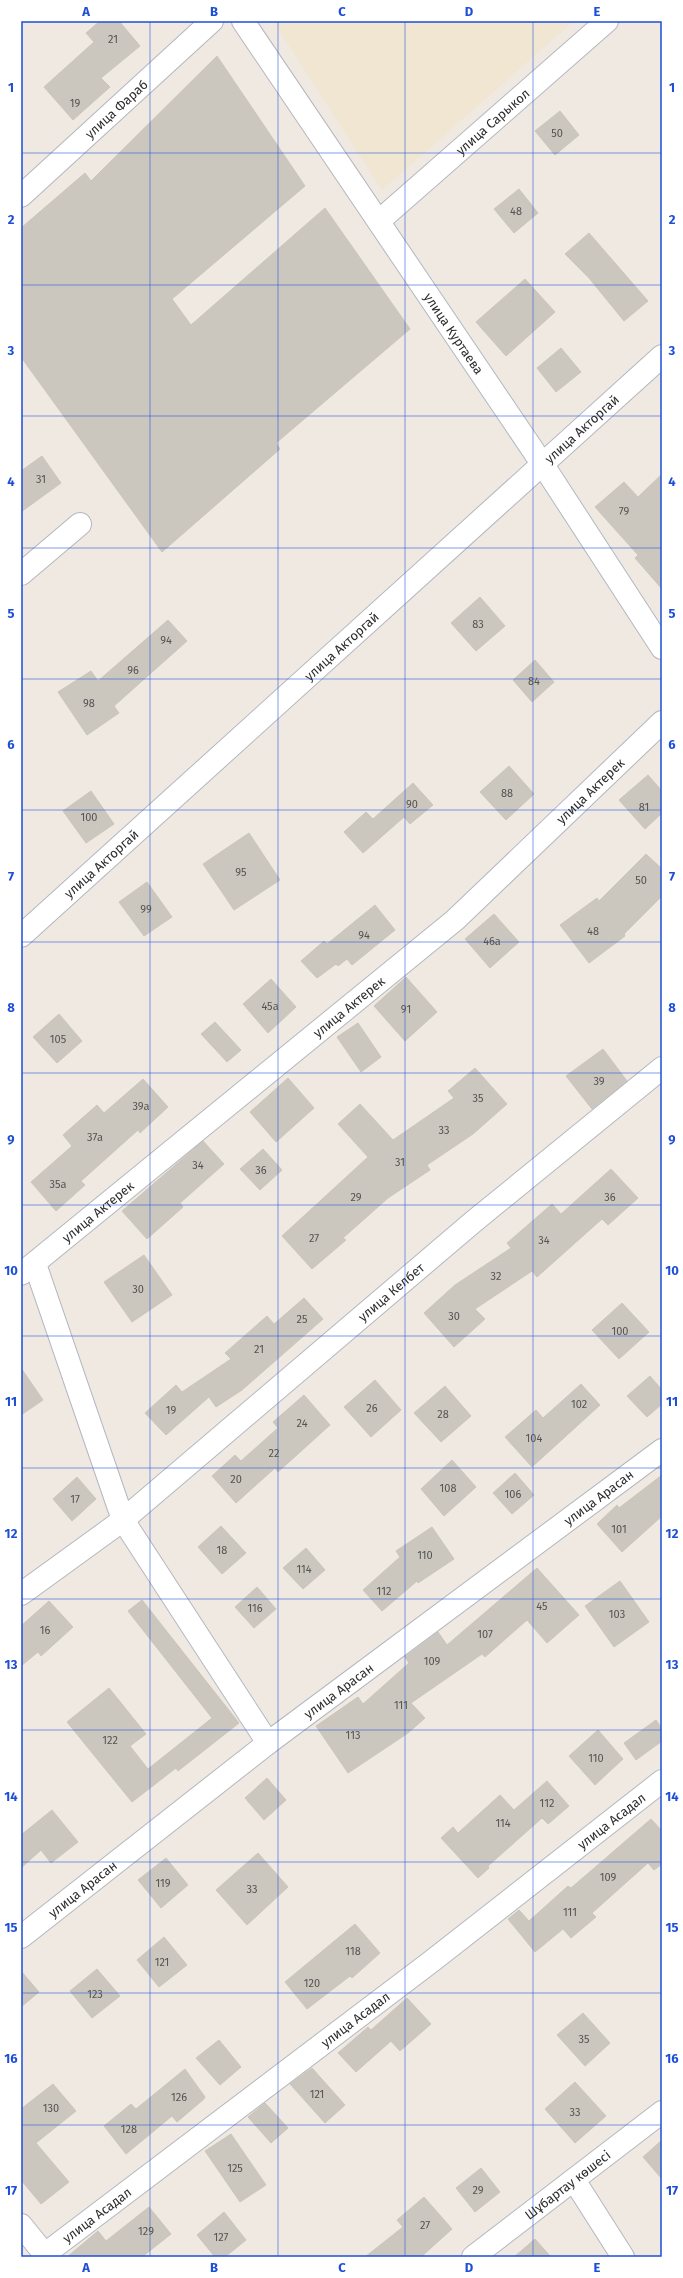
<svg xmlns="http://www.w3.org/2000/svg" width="683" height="2278" font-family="'Fira Sans',sans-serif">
<rect width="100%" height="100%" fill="#efe9e1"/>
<path fill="#f0e6d1" d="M273 21H574L382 190Z"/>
<path fill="#cbc7bf" stroke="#cbc5ba" d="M100 21H119L140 46 101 78 110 87 73 120 44 87 94 42 86 33Z
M217 56 305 186 172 299 191 325 325 208 410 329 276 443 280 449 162 552 21 357V228L85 173 91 181Z
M560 111 579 135 555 155 535 131Z
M519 189 538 213 514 233 494 209Z
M589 233 648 301 624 321 589 278 565 254Z
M525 279 555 312 506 356 476 322Z
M561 348 581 372 556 392 537 368Z
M42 456 61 483 21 512V471Z
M662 474V589L635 558 638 555 595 507 624 482 638 497Z
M480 597 505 626 476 651 451 623Z
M168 620 187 641 114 706 119 713 87 735 58 692 91 671 98 681Z
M535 660 554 682 532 702 513 680Z
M509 766 534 794 506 820 480 792Z
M648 775 662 791V813L645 829 619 800Z
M413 783 433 805 410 824 404 817 363 853 344 832 366 812 373 819Z
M91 791 114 824 86 843 63 811Z
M249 833 280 880 234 910 203 864Z
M646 854 662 869V896L624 934 625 936 589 963 560 925 597 898 599 901Z
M147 882 172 917 144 936 119 902Z
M375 905 395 930 352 965 347 959 338 966 336 964 317 978 301 961 324 941 327 944Z
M494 914 519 942 490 968 465 939Z
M406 977 437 1012 405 1041 374 1006Z
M271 979 296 1007 268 1033 243 1004Z
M59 1014 82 1041 57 1063 33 1037Z
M215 1022 241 1050 227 1062 201 1034Z
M358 1023 381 1057 361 1072 337 1037Z
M603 1049 627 1081 592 1109 566 1076Z
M475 1068 507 1104 473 1134 427 1165 430 1170 388 1198 343 1238 346 1240 312 1269 282 1236 368 1157 338 1124 360 1104 393 1140 454 1098 448 1091Z
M288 1078 314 1108 276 1142 250 1112Z
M143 1079 168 1107 140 1133 138 1130 81 1181 85 1185 56 1211 31 1182 72 1146 63 1135 97 1105 104 1113Z
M203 1141 224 1164 180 1203 183 1207 147 1239 122 1211Z
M263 1149 282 1170 260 1190 240 1169Z
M611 1169 638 1198 608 1225 602 1219 537 1277 532 1271 475 1309 485 1319 454 1347 424 1313 455 1285 511 1248 507 1243 552 1204 561 1214Z
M144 1255 172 1295 132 1322 104 1282Z
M304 1298 323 1319 242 1390 216 1407 209 1397 166 1435 145 1413 176 1385 182 1392 231 1359 225 1353 267 1316 274 1324Z
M622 1303 649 1332 619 1359 592 1330Z
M21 1368 43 1400 21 1415Z
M650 1376 662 1390V1404L647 1417 627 1396Z
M375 1380 401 1410 371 1437 344 1407Z
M581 1384 600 1405 532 1467 505 1437 536 1410 543 1418Z
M445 1386 471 1416 441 1442 414 1413Z
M304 1395 330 1425 278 1472 275 1468 236 1503 212 1476 235 1455 241 1461 278 1428 273 1422Z
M452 1460 476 1487 444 1516 421 1489Z
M515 1473 534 1495 512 1514 493 1493Z
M662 1475V1516L622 1552 597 1524 617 1505 619 1508Z
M77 1477 96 1499 72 1521 53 1499Z
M221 1526 246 1553 222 1574 198 1547Z
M432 1527 454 1559 418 1583 417 1581 382 1611 363 1590 400 1557 396 1551Z
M306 1548 325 1570 303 1589 283 1568Z
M537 1568 579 1615 547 1643 527 1620 485 1657 482 1654 411 1703 425 1718 408 1733 348 1773 316 1726 358 1697 363 1704 409 1663 405 1657 438 1632 447 1645Z
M620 1581 649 1622 614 1647 585 1606Z
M257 1587 276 1609 254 1628 235 1607Z
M142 1600 239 1723 178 1771 176 1768 132 1802 67 1722 109 1688 146 1734 130 1746 148 1769 212 1718 128 1611Z
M49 1601 73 1627 41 1656 38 1652 21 1666V1626Z
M656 1720 662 1729V1741L636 1760 624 1743Z
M598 1730 623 1759 595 1785 569 1756Z
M267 1778 286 1800 264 1820 245 1798Z
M547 1781 569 1806 548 1824 542 1818 488 1866 489 1868 478 1878 441 1838 453 1827 458 1833 500 1795 514 1810Z
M52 1810 78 1842 51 1863 41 1850 21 1868V1835Z
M651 1819 662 1831V1864L654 1870 648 1863 592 1913 596 1917 571 1938 563 1929 535 1952 508 1919 519 1910 529 1921 568 1886 571 1888Z
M258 1853 288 1887 247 1925 216 1890Z
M166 1858 188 1885 161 1908 138 1880Z
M355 1924 380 1953 352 1978 350 1976 307 2009 285 1982Z
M164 1937 187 1965 159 1987 137 1960Z
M97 1969 120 1996 92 2018 70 1991Z
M21 1971 39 1992 21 2007Z
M407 1998 431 2024 400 2051 391 2041 356 2072 338 2053 368 2027 371 2030Z
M583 2013 610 2043 585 2066 557 2035Z
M219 2040 241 2067 220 2085 196 2058Z
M312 2068 345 2105 325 2123 290 2084Z
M185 2069 205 2097 204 2099 177 2122 172 2116 126 2154 104 2126 131 2104 136 2109Z
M575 2082 606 2116 575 2143 545 2109Z
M53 2084 76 2111 36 2143 69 2182 41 2204 21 2180V2109Z
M265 2103 288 2128 271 2143 248 2117Z
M231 2134 266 2185 240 2202 205 2151Z
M662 2140V2179L643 2157Z
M481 2168 500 2192 475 2212 456 2188Z
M424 2197 452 2229 421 2257H365L403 2227 397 2220Z
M149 2207 171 2234 142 2257H67L98 2231 106 2241Z
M224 2212 246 2240 225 2257H215L197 2235Z
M535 2239 551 2257H514Z"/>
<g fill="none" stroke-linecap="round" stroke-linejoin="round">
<defs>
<g id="minor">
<path id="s1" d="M243 21 543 465 662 648"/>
<path id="s2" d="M21 196 212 21"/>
<path id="s3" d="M379 221 607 21"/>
<path d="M21 574 80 524"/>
<path id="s4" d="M21 936 662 356"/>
<path d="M35 1264 123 1520 268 1743"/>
<path id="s5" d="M21 1274 455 920 662 722"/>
<path id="s6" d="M21 1594 123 1520 473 1222 662 1068"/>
<path id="s7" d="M21 1937 268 1743 662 1450"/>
<path d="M574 2180 623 2257"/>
<path d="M21 2225 47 2257"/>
<path id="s8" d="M45 2254 432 1961 662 1781"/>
<path id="s9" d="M473 2257 662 2112"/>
</g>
</defs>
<use href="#minor" stroke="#b4b7c1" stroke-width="24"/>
<use href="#minor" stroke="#fff" stroke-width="22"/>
</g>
<path fill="none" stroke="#1d4ed8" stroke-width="1" stroke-opacity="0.55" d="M150 21V2257M278 21V2257M405 21V2257M533 21V2257M21 153H662M21 285H662M21 416H662M21 548H662M21 679H662M21 810H662M21 942H662M21 1073H662M21 1205H662M21 1336H662M21 1468H662M21 1599H662M21 1730H662M21 1862H662M21 1993H662M21 2125H662"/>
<g text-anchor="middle" stroke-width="3.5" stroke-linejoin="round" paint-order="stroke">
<g font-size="11" fill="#555452">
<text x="113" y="43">21</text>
<text x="75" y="107">19</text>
<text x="557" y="137">50</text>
<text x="516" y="215">48</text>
<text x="41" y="483">31</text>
<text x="624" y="515">79</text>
<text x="478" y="628">83</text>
<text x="166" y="644">94</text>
<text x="133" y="674">96</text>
<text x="534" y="685">84</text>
<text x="89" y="707">98</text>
<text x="507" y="797">88</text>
<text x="412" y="808">90</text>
<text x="644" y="811">81</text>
<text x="89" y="821">100</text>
<text x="241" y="876">95</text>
<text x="641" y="884">50</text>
<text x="146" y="913">99</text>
<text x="593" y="935">48</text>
<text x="364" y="939">94</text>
<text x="492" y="945">46а</text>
<text x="270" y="1010">45а</text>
<text x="406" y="1013">91</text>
<text x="58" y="1043">105</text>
<text x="599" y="1085">39</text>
<text x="478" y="1102">35</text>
<text x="141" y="1110">39а</text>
<text x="444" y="1134">33</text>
<text x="95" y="1141">37а</text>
<text x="400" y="1166">31</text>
<text x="198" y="1169">34</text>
<text x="261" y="1174">36</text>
<text x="58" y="1188">35а</text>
<text x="356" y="1201">29</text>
<text x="610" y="1201">36</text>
<text x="314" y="1242">27</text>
<text x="544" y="1244">34</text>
<text x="496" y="1280">32</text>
<text x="138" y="1293">30</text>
<text x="454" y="1320">30</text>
<text x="302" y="1323">25</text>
<text x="620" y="1335">100</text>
<text x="259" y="1353">21</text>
<text x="579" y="1408">102</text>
<text x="372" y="1412">26</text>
<text x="171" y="1414">19</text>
<text x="443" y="1418">28</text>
<text x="302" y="1427">24</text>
<text x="534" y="1442">104</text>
<text x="274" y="1457">22</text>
<text x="236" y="1483">20</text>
<text x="448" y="1492">108</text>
<text x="513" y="1498">106</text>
<text x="75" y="1503">17</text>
<text x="619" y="1533">101</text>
<text x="222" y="1554">18</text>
<text x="425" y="1559">110</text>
<text x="304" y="1573">114</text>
<text x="384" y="1595">112</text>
<text x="542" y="1610">45</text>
<text x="255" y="1612">116</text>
<text x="617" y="1618">103</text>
<text x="45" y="1634">16</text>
<text x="485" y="1638">107</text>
<text x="432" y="1665">109</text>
<text x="401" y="1709">111</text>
<text x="353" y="1739">113</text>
<text x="110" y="1744">122</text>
<text x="596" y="1762">110</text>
<text x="547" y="1807">112</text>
<text x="503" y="1827">114</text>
<text x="608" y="1881">109</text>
<text x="163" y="1887">119</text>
<text x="252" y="1893">33</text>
<text x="570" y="1916">111</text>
<text x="353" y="1955">118</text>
<text x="162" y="1966">121</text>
<text x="312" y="1987">120</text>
<text x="95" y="1998">123</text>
<text x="584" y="2043">35</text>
<text x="317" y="2098">121</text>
<text x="179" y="2101">126</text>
<text x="51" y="2112">130</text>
<text x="575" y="2116">33</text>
<text x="129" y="2133">128</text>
<text x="235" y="2172">125</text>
<text x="478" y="2194">29</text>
<text x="425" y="2229">27</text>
<text x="146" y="2235">129</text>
<text x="221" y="2241">127</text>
</g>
<g font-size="13" fill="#2e2e2e" stroke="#fff">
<text dy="5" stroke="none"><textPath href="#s2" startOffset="129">улица Фараб</textPath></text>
<text dy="5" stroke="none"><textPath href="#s3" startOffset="151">улица Сарыкол</textPath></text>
<text dy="5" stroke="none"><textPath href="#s1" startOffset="377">улица Куртаева</textPath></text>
<text dy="5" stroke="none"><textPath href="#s4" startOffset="756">улица Акторгай</textPath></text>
<text dy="5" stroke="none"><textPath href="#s4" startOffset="432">улица Акторгай</textPath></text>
<text dy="5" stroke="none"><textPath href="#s5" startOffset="747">улица Актерек</textPath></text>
<text dy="5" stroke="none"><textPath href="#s4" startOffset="108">улица Акторгай</textPath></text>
<text dy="5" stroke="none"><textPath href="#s5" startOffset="423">улица Актерек</textPath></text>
<text dy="5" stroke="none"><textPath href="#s5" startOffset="99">улица Актерек</textPath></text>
<text dy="5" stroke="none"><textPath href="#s6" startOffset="478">улица Келбет</textPath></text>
<text dy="5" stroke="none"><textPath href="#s7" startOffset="726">улица Арасан</textPath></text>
<text dy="5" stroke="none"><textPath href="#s7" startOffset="402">улица Арасан</textPath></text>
<text dy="5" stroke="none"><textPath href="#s8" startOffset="713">улица Асадал</textPath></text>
<text dy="5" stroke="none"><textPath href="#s7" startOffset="78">улица Арасан</textPath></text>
<text dy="5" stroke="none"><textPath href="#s8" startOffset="389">улица Асадал</textPath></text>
<text dy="5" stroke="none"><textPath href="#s9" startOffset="119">Шұбартау көшесі</textPath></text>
<text dy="5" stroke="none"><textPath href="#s8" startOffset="65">улица Асадал</textPath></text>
</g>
</g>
<rect width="683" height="2278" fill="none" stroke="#ffffff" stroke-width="44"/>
<rect x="22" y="22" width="639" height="2234" fill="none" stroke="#1d4ed8" stroke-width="1.5"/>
<g font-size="13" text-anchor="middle" font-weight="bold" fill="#1d4ed8">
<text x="86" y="16">A</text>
<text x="214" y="16">B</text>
<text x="342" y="16">C</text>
<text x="469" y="16">D</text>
<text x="597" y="16">E</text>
<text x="11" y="92">1</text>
<text x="672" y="92">1</text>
<text x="11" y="224">2</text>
<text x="672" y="224">2</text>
<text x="11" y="355">3</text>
<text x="672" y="355">3</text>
<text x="11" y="486">4</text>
<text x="672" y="486">4</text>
<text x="11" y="618">5</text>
<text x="672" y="618">5</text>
<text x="11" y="749">6</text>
<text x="672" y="749">6</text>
<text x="11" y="881">7</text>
<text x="672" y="881">7</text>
<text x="11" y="1012">8</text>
<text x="672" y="1012">8</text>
<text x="11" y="1144">9</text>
<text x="672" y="1144">9</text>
<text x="11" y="1275">10</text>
<text x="672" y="1275">10</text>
<text x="11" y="1406">11</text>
<text x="672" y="1406">11</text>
<text x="11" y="1538">12</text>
<text x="672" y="1538">12</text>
<text x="11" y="1669">13</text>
<text x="672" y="1669">13</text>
<text x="11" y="1801">14</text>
<text x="672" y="1801">14</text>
<text x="11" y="1932">15</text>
<text x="672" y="1932">15</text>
<text x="11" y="2063">16</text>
<text x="672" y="2063">16</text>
<text x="11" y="2195">17</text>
<text x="672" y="2195">17</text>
<text x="86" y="2272">A</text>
<text x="214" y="2272">B</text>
<text x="342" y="2272">C</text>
<text x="469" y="2272">D</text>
<text x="597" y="2272">E</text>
</g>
</svg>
